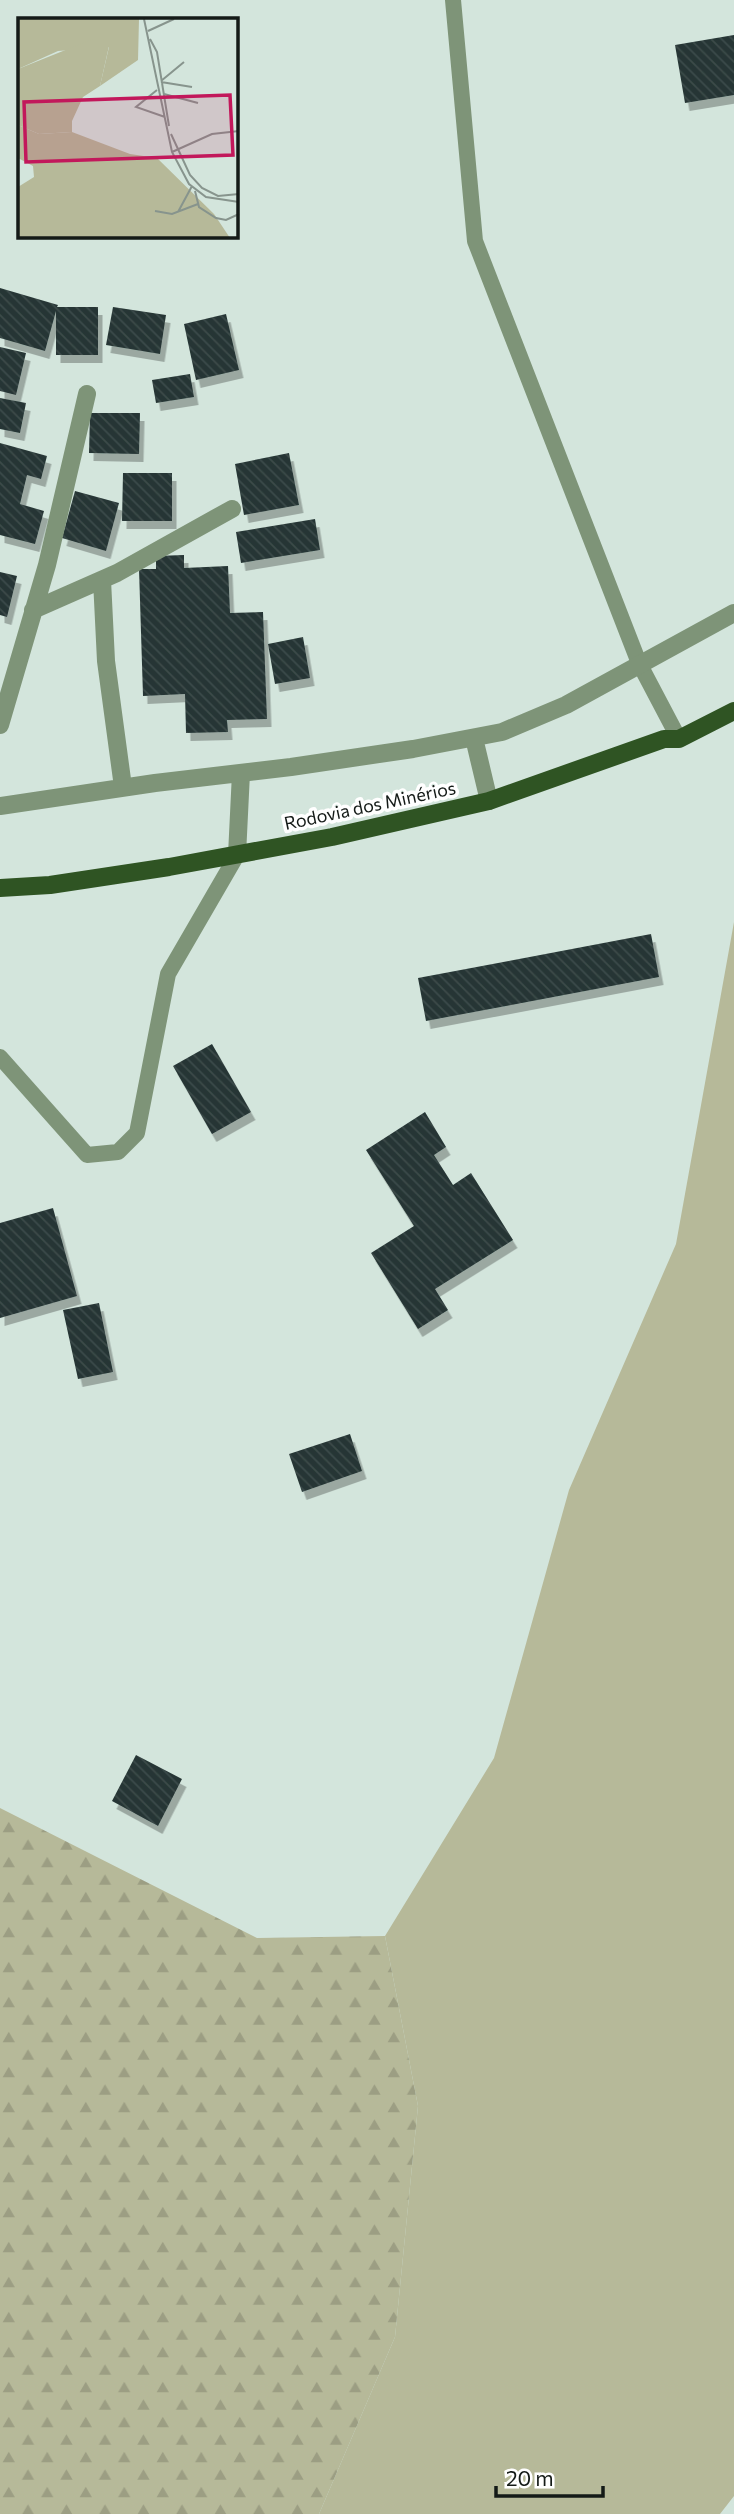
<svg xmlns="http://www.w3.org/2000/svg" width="734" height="2514" font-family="Commissioner,sans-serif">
<defs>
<pattern id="forest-firs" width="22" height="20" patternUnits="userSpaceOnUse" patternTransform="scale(1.75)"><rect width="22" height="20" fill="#b6b999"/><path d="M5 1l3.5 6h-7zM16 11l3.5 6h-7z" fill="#9c9e83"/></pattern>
<pattern id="building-back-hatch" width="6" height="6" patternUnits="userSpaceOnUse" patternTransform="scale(1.75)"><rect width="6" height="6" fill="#263635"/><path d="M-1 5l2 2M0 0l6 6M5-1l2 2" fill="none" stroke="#3c4a49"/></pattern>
<filter id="shadow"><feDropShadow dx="4.5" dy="8" stdDeviation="0" flood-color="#0004"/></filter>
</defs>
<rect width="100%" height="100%" fill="#d3e5dc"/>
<path fill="#b6b999" d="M734 922V2496L720 2514H319L395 2337 418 2106 385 1936 494 1758 569 1490 676 1244Z"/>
<path fill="url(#forest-firs)" d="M0 1808 257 1938 385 1936 418 2106 395 2337 319 2514H0Z"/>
<path fill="url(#building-back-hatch)" filter="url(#shadow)" d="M734 35V95L685 103 675 45Z
M0 288 58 305 57 307H98V355H56V311L45 351 0 338Z
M113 307 166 315 160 354 106 345Z
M226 314 239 370 196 380 184 324Z
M0 347 26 353 16 395 0 391Z
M190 374 194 397 156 403 152 380Z
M0 398 26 403 20 433 0 429Z
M90 413H140L139 454 89 453Z
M0 443 47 456 41 479 27 475 20 504 44 511 35 544 0 535Z
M289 453 299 505 244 515 235 464Z
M123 473H172V521H122Z
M75 491 119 503 106 551 62 538Z
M315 519 320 550 241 563 236 532Z
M184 555V568L228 566 230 613 263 612 267 719 227 720 228 732 186 733 185 694 143 696 139 569H156V556Z
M0 572 17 576 7 617 0 615Z
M303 637 310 678 275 684 268 644Z
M651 934 659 977 426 1021 418 978Z
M212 1044 251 1112 212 1134 173 1066Z
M425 1112 446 1147 434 1155 453 1185 471 1173 513 1240 435 1289 448 1310 418 1329 371 1253 414 1226 366 1150Z
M53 1208 77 1296 0 1318V1223Z
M99 1303 113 1372 78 1379 63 1310Z
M350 1434 362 1471 302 1492 289 1454Z
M136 1755 182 1779 158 1826 112 1801Z"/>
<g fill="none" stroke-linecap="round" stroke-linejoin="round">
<path stroke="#7e9478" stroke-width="16" d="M453 0 475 241 639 663 679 739
M0 1057 87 1155 118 1152 137 1133 168 974 237 855"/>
<path stroke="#7e9478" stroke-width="18" d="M102 580 106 661 123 787
M33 610 117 573 232 509
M0 725 47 565 87 394
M474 738 489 801
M0 806 155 783 291 767 413 749 502 732 566 705 734 613
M237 855 241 773"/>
<path stroke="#2f5423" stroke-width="18" d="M0 888 50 885 169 867 332 837 489 801 664 739H679L734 711"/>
</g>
<g text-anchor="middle" stroke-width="7" stroke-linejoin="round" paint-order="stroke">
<g font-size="18" fill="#141a17" stroke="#fff">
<text transform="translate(370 806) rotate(-12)" y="6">Rodovia dos Minérios</text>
</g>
</g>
<g transform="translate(18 18)">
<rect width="220" height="220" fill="#d3e5dc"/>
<path d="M0 1H121L120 42 82 68 91 29 40 33 0 51ZM0 107 21 116 54 114 112 136 139 140 196 196 212 220H0V169L16 159 15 148 0 140Z" fill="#b6b999"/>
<path d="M75 21H85L91 28 82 68 65 79 54 103V114L21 116 0 107V51Z" fill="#b6b999"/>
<path fill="none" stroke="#87948d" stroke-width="2" d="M126 1 154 134 171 166 188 179 221 184M130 13 156 1M132 21 139 34 151 108M143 63 166 44M143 64 174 69M139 72 118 89 147 99M146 76 180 85M153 116 172 157 184 170 200 178 221 176M154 134 194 116 221 113M177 173 181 189 198 200 208 202 221 196M137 193 154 196 180 186M160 194 174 168"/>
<path fill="#c2185b" fill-opacity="0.15" stroke="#c2185b" stroke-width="3.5" d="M212 77 215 137 8 144 6 84Z"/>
<rect width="220" height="220" fill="none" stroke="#141a17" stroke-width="3.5"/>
</g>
<path d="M496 2486v10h107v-10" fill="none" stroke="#141a17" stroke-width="3.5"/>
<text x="506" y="2486" font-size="21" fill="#141a17" stroke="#ffffff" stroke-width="5" paint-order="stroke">20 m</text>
</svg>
